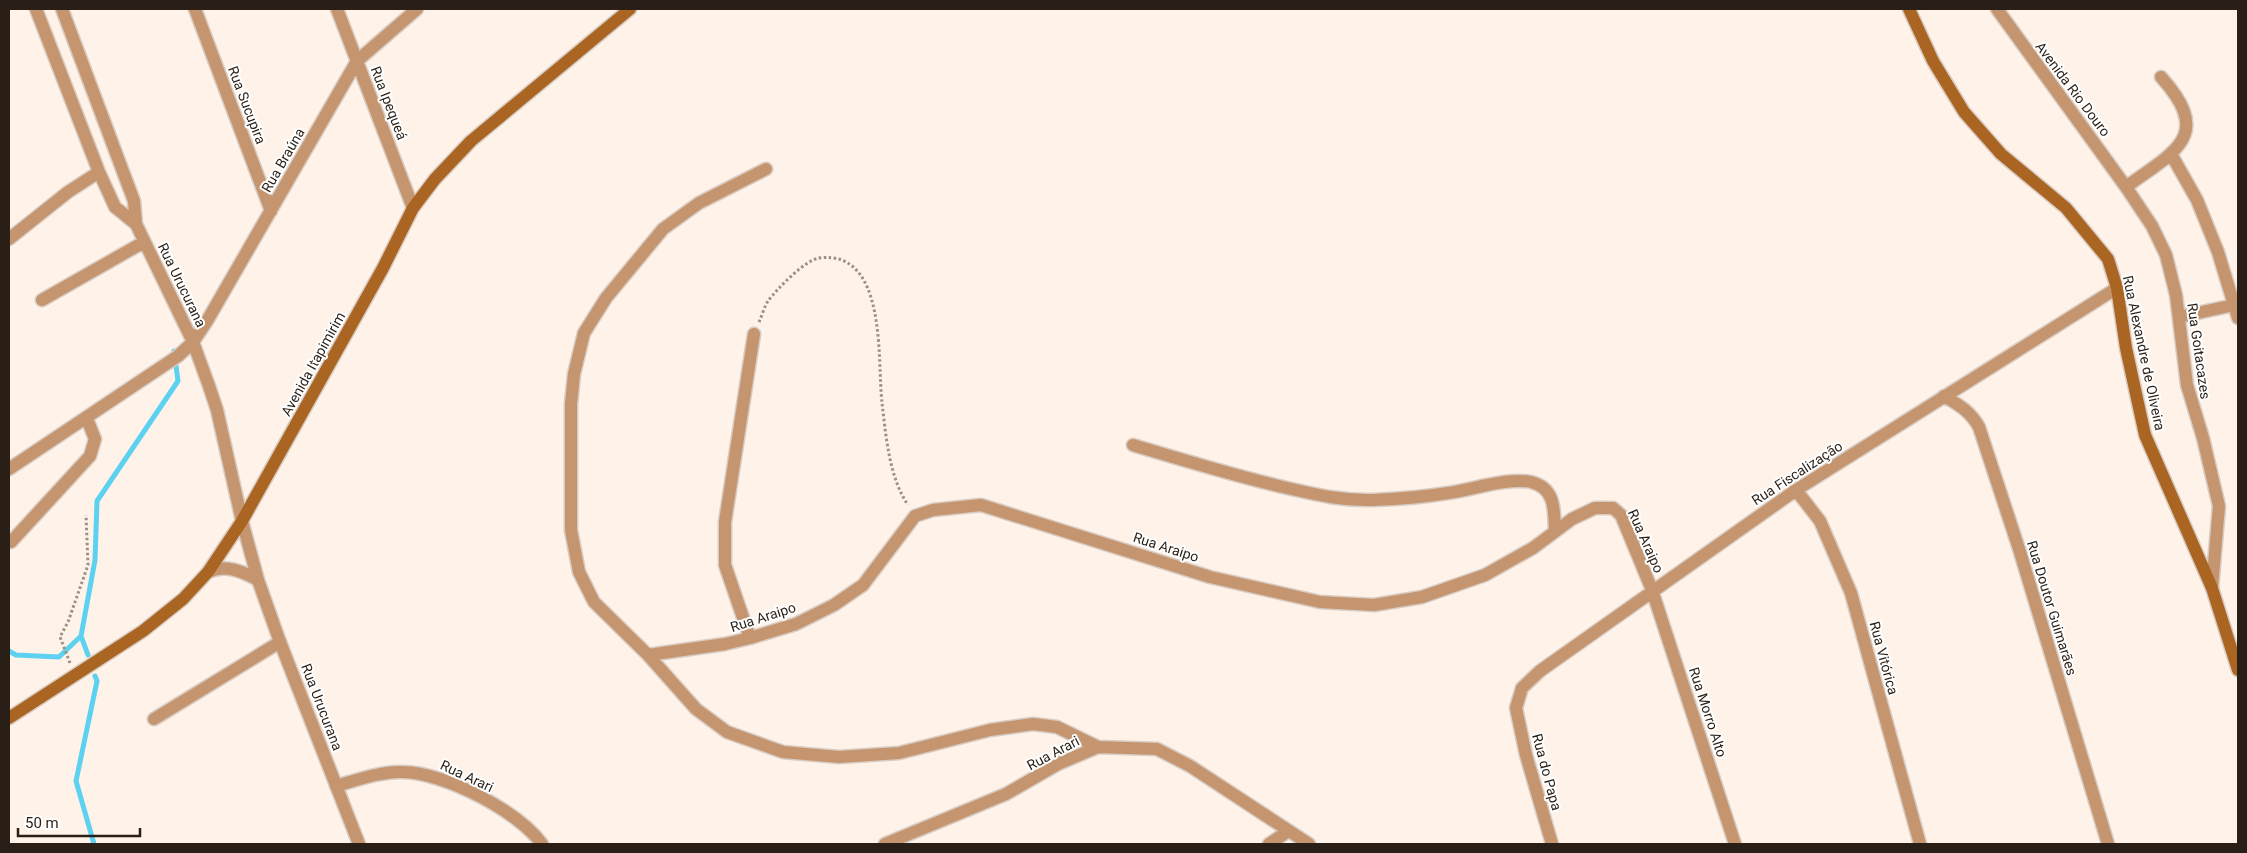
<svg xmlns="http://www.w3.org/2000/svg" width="2247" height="853" font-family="Roboto,sans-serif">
<rect width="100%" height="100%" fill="#fef2e9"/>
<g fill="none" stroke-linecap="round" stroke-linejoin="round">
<path stroke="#5cd2f0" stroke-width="5" d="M9 651 16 655 59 657 81 636
M88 655 81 636 95 560 97 501 178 381 174 351
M94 844 76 781 97 681 95 676"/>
<defs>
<path id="minor" d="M36 9 99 172 115 207 136 224
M62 9 134 201 136 224 193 342 209 386 217 410 242 521
M195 9 271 211
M337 9 413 208
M1997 9 2126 187 2152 226 2166 255 2176 295 2187 385 2203 438 2219 506 2212 588
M2171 154 2197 200 2218 252 2238 318
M766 169 699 203 663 229 606 298 584 333 574 374 571 404V530L579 572 594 602 648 655 696 709 727 732 783 752 839 757 899 753 990 730 1033 724 1057 727 1098 747
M2126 187C2175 151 2214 136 2161 77
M9 239 68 192 99 172
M42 300 144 242
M2179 317 2234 305
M1944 396C1959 405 1970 411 1979 427L2020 552 2108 844
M1133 445C1183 460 1232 475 1283 487 1314 494 1340 501 1373 500 1397 499 1424 497 1448 493 1472 490 1507 477 1531 482 1556 488 1554 511 1555 531
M9 469 178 356 193 342 207 321 357 61 417 9
M1796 490 1820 521 1851 593 1920 844
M11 542 90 456 95 439 87 419
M750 638 725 565V522L754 334
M648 655 725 644 750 638 796 624 834 605 863 585 915 516 933 510 981 505 1210 577 1320 602 1374 605 1422 597 1485 575 1533 548 1572 519 1595 508H1613L1621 515 1652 590 1735 844
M154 719 280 642
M336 786C357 780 382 771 403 772 445 773 518 811 542 844
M885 844 1006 794 1058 764 1098 747 1157 749 1190 766 1309 844
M1269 844 1287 832
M1552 844 1526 755 1516 708 1522 688 1540 671 1796 490 2117 288"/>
<path id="tertiary" d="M242 521 258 580 280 642 359 844
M208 572C225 564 242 571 258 580"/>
<path id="secondary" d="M1909 9 1933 61 1964 112 2001 154 2066 208 2108 259 2117 288 2126 348 2145 435 2212 588 2238 670
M9 718 143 631 183 599 208 572 242 521 383 268 413 208 435 179 471 141 630 9"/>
</defs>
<use href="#minor" stroke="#d8ccc3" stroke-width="15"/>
<use href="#tertiary" stroke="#d8ccc3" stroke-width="15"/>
<use href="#secondary" stroke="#d8ccc3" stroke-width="15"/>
<path stroke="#9b9087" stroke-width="3" stroke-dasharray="2.5 2.5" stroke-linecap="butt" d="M759 322C762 316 764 307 768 301 777 289 805 260 819 258 888 249 877 361 882 403 886 436 889 477 908 505
M70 663 60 637 68 622 88 565 86 515"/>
<use href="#minor" stroke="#c5956f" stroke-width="12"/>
<use href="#tertiary" stroke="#c5956f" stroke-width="12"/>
<use href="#secondary" stroke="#aa6523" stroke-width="12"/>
</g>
<g text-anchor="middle" stroke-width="4" stroke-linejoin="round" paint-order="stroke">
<g font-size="14" fill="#291f16" stroke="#fff">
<text transform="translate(2073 89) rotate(53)" y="5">Avenida Rio Douro</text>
<text transform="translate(389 103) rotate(69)" y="5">Rua Ipequeá</text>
<text transform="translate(247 105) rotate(69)" y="5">Rua Sucupira</text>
<text transform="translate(283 160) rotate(-60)" y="5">Rua Braúna</text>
<text transform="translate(182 285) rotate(64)" y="5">Rua Urucurana</text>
<text transform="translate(2199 351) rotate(82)" y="5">Rua Goitacazes</text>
<text transform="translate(2144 353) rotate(78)" y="5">Rua Alexandre de Oliveira</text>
<text transform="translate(313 364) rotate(-61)" y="5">Avenida Itapimirim</text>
<text transform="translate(1797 473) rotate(-33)" y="5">Rua Fiscalização</text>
<text transform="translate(1646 541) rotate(66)" y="5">Rua Araipo</text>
<text transform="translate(1166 547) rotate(18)" y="5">Rua Araipo</text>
<text transform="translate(2052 608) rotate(73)" y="5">Rua Doutor Guimarães</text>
<text transform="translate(763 617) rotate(-18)" y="5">Rua Araipo</text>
<text transform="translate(1884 658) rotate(75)" y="5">Rua Vitórica</text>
<text transform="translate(322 707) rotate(69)" y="5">Rua Urucurana</text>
<text transform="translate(1708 712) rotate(72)" y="5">Rua Morro Alto</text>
<text transform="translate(1053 753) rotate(-28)" y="5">Rua Arari</text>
<text transform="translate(1547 772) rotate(75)" y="5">Rua do Papa</text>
<text transform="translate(467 776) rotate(25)" y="5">Rua Arari</text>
</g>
</g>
<rect width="2247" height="853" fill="none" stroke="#291f16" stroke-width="20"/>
<path d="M18 828v8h122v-8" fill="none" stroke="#291f16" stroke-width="2.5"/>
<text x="25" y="828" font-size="15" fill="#291f16" stroke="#ffffff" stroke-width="4" paint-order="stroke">50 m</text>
</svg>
